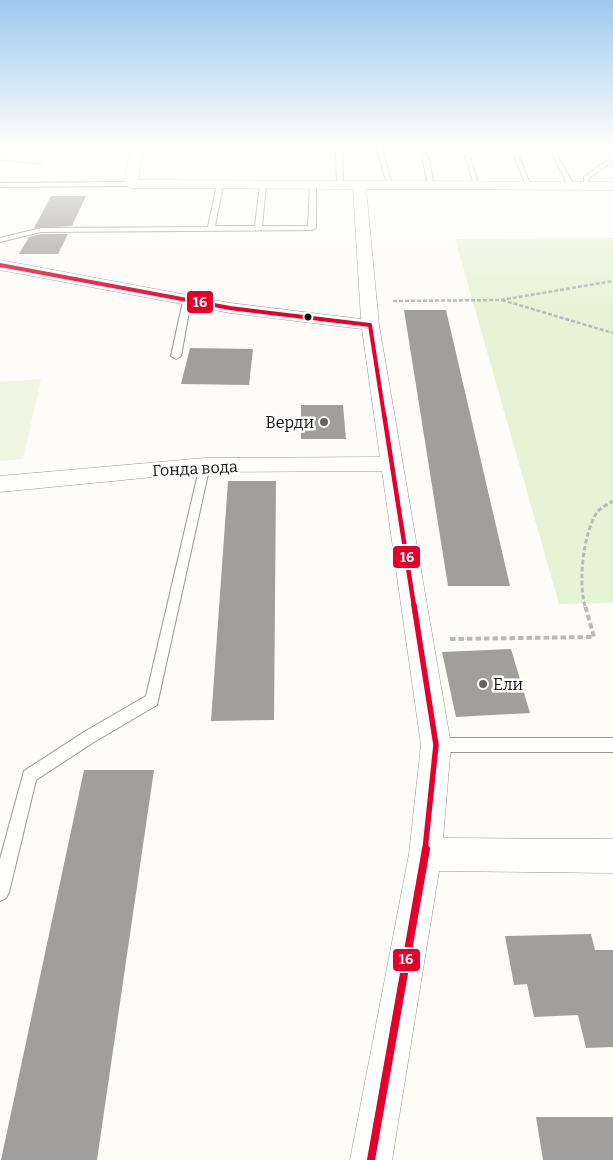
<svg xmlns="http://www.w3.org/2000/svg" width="613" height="1160" font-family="Bitter,serif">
<rect width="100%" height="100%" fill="#fdfcf7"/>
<path fill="#e7f3d7" d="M613 238V603L559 604 455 239Z"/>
<path fill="#f0f6e1" d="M41 379 23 459 0 461V382Z"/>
<path fill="#a19f9c" d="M51 196H86L72 226 34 228Z
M41 234H68L58 254H19L29 237Z
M404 310H446L510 586H448Z
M190 348 253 349 249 385 181 384Z
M301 405H343L346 439H301Z
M228 481H276L274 720 211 721Z
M511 649 530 713 456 717 442 652Z
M84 770H154L97 1160H1Z
M591 934 595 950H613V1047L586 1048 578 1015 534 1017 527 984 514 985 505 936Z
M536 1117H613V1160H543Z"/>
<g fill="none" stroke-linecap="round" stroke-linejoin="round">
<defs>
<path id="lane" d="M336 147H342L343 184 340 186 337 184Z
M376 147H382L392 185 387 184Z
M425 154 428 156 434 185 431 187 428 185 422 156Z
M465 156 470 157 479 186 474 185Z
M514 156 519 157 531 186 526 185Z
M553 156 558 157 574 185 573 186 568 185Z
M613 156V161L589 178 588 186H584V177Z
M0 183 131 182 134 184 131 186 0 187Z
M220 183 223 185 215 226H255L260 185 263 183 266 185 262 226H308L310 185 313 183 316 185V228L312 230 41 232 0 242V238L41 228 208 227 217 185Z
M187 298 191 301 181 356 176 359 171 356 183 301Z
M205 461 210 465 157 705 94 742 36 780 9 892 6 898 0 901V859L24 771 84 732 146 696 200 465Z
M436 738H613V752H436L431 750 429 745 431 740Z"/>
<path id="street" d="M113 147C123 147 135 145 142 153L138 180 613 182V190L366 189 379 325 451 745 443 838 613 839V873L439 871 392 1160H350L409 854 421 745 382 471 205 472 0 492V476L205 458 380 457 362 329 230 313 0 270V260L230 303 361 319 353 189 131 188 124 184 129 155Z"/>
</defs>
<use href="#lane" stroke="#979795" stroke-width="2"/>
<use href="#street" stroke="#979795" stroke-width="1"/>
<path stroke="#b9b9b8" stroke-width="2" stroke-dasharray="2.5 1" stroke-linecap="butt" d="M0 160 42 164"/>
<path stroke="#b9b9b8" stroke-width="2.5" stroke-dasharray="4 2" stroke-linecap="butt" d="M502 300 613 333
M393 301 501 300 613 281"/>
<path stroke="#b9b9b8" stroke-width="3" stroke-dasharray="4.5 2.5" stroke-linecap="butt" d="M585 606C578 581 583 535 597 512 601 508 608 504 613 501"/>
<path stroke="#b9b9b8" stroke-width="4" stroke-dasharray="5.5 3" stroke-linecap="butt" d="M450 639 594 637 585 605"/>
<use href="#lane" fill="#fffffe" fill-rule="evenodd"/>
<use href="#street" fill="#fffffe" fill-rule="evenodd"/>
<defs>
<path id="bus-1-far4" d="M0 265H2"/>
<path id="bus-1-far3" d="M0 265 230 308 370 325 384 415"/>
<path id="bus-1-far2" d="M384 414 414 606"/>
<path id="bus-1-far1" d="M414 605 436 745 425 850"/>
<path id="bus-1" d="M371 1160 426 849"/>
</defs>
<use href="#bus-1-far4" stroke="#fff" stroke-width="4.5"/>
<use href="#bus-1-far3" stroke="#fff" stroke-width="6"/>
<use href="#bus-1-far2" stroke="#fff" stroke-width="8"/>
<use href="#bus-1-far1" stroke="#fff" stroke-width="9"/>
<use href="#bus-1" stroke="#fff" stroke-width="11"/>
<use href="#bus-1-far4" stroke="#e4002b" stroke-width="2.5"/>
<use href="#bus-1-far3" stroke="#e4002b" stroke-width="4"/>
<use href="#bus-1-far2" stroke="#e4002b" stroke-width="4.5"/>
<use href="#bus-1-far1" stroke="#e4002b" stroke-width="5.5"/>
<use href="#bus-1" stroke="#e4002b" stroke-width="8"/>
</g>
<linearGradient id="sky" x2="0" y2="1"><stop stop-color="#9dc9ee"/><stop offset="0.47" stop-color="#fefefb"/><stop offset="1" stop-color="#fefefb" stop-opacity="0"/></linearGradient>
<rect width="613" height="310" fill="url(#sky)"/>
<circle fill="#111" stroke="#fff" stroke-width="2" cx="308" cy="317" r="4.5"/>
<g fill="#646362" stroke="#fff" stroke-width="2">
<circle cx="324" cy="422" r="5"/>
<circle cx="483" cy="684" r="5"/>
</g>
<g text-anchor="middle" stroke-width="5" stroke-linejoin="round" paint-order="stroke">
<g font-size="16" fill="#111" stroke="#fff" text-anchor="end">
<text x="314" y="428">Верди</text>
<text x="493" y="690" text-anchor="start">Ели</text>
</g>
<g font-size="16" fill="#111" stroke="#fff">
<text transform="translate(195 468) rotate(-3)" y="6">Гонда вода</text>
</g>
</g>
<g stroke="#fff" stroke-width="2">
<rect x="186" y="290" width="28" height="24" rx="5" fill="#e4002b"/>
<rect x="392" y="545" width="29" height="24" rx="5" fill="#e4002b"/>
<rect x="392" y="948" width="29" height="24" rx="5" fill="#e4002b"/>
</g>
<g font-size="14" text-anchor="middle" font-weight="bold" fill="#fff">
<text x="200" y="307">16</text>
<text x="407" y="562">16</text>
<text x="406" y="964">16</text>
</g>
</svg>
